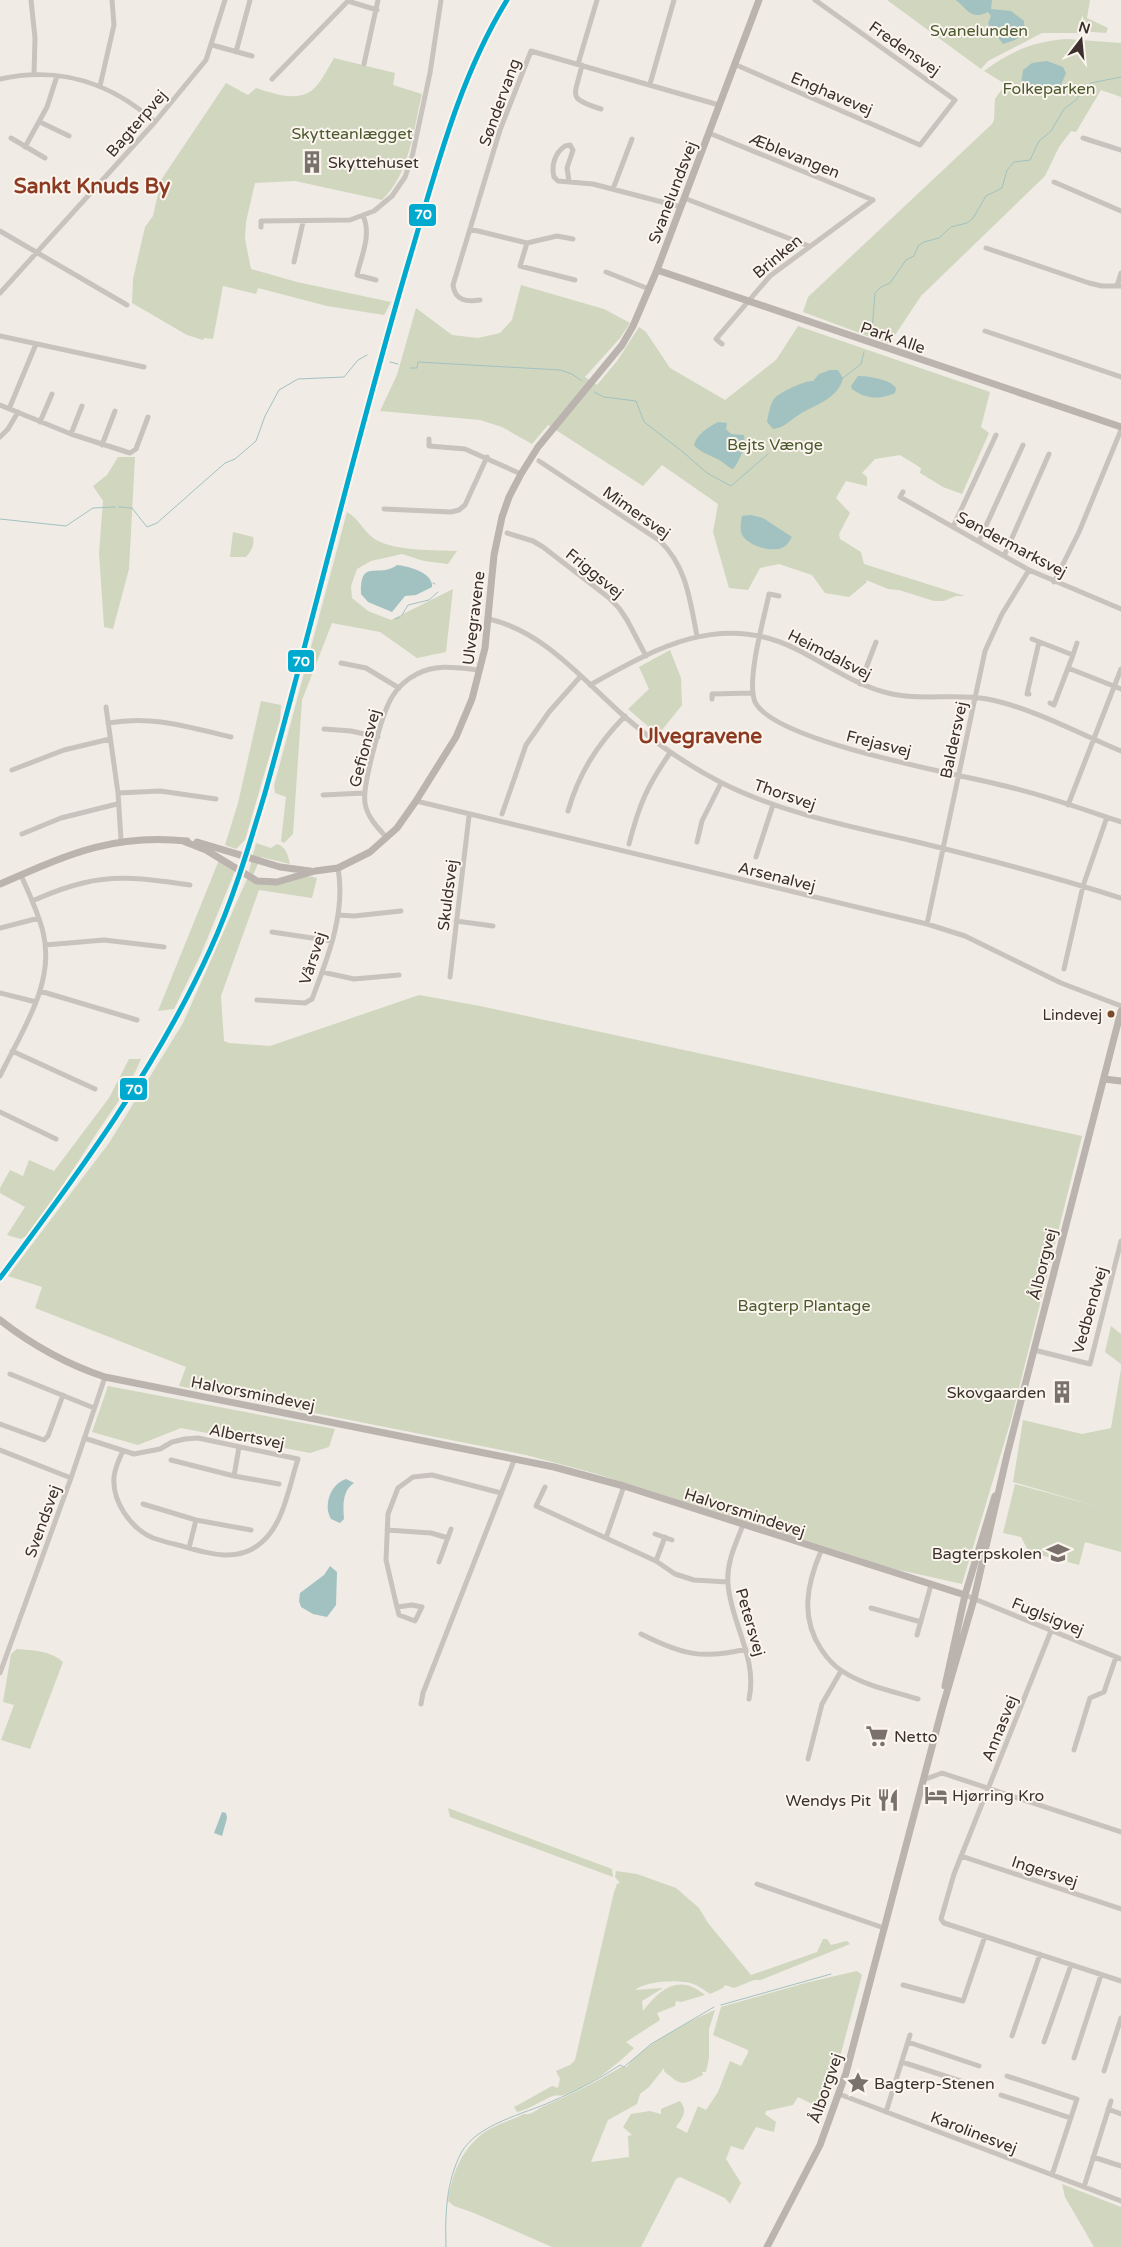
<svg xmlns="http://www.w3.org/2000/svg" width="1121" height="2247" font-family="'Varela Round',sans-serif">
<rect width="100%" height="100%" fill="#f0ebe5"/>
<path fill="#d1d6bf" fill-rule="evenodd" d="M887 0H1090L1087 18 1108 28 1106 33 1079 31 1078 29 1077 33H1042L988 61 981 69Z
M1067 39 1121 43V97L1101 90 1076 132 1071 131 1059 147 1045 176 921 296 889 344 803 312 808 297 992 124 994 120 995 99 1004 86 1002 82 984 71C1010 51 1035 41 1067 39Z
M334 58 395 73 393 85 422 94C413 131 410 173 382 200L295 181 255 183 246 222 245 239 251 269 297 282 391 302 384 315 327 306 258 288 256 294 223 286 213 339 204 338 203 340 187 335 132 303 133 279 145 227 153 216 161 180 226 83 248 95 256 88C272 93 295 102 311 91 320 85 328 68 334 58Z
M521 285 604 309 630 323 620 338 585 377 597 385 617 361 639 327 646 332 670 368 725 400 776 360 798 326 990 392 981 427 989 433 962 494 943 487 920 473 921 468 900 455 875 459 862 473 867 477V486L846 481 836 498 850 513 839 534 840 539 861 552 864 564 965 596H956L944 601H934L899 590 888 589 866 580 867 582 849 597 825 593 812 575 779 564 760 568 748 590 729 588 713 532 718 504 662 465 643 486 548 425 532 444 502 427 480 420 380 411 397 375 416 308 452 335 478 338 500 333 512 320ZM792 537C783 555 764 548 748 542Z
M118 457H135L129 569 113 629 104 627 99 553 103 501 93 486 107 475Z
M347 512C360 519 365 535 378 541 399 551 434 550 457 551L448 564 424 561 402 554 371 561 357 569 351 586 352 598 368 611 391 620 453 589 446 652 417 658 380 632 332 623 302 700 293 834 284 843 281 841 286 797 275 793 274 786Z
M233 532 253 537C255 545 251 551 246 557H230Z
M670 650 681 678 682 705 658 735 628 709 649 689 639 667Z
M261 701 281 705 280 720 245 840 236 849 225 845 238 803Z
M256 843 271 848 277 844C286 847 288 855 290 864L261 857 251 880C271 890 296 871 317 878L312 898 259 890 221 996 224 1041 229 1043 270 1046 419 995 480 1006 1082 1136 1011 1420 962 1584 895 1569 597 1474 526 1455 179 1386 186 1367 35 1308 42 1287 8 1276 109 1143 183 1023 247 879Z
M219 860 235 871 201 954 174 1009 158 1011Z
M129 1059H141C129 1088 115 1106 98 1131 75 1167 52 1202 26 1236L21 1239 7 1235 25 1207 0 1193V1188L10 1170 23 1176 29 1160 54 1171 109 1098Z
M1111 1326 1121 1334V1364L1105 1352Z
M1121 1369V1552L1085 1542 1079 1565 1029 1552 1021 1537 1003 1533 1015 1484 1096 1506 1013 1482 1023 1420 1082 1434 1111 1428Z
M108 1386 335 1429 329 1447 310 1453 181 1428 138 1445 92 1432Z
M17 1649C33 1650 51 1651 63 1662L30 1749 1 1740 14 1705 3 1702 11 1654Z
M448 1808 612 1869 613 1877 450 1817Z
M616 1871 637 1874 676 1888 699 1908 708 1923 751 1975 817 1952 823 1939H827L831 1945 847 1941 850 1944 761 1980H754L734 1988 725 1985 723 1988 710 1994C704 1990 699 1986 693 1984 680 1979 645 1981 635 1990L663 1988 642 2001 643 2011C660 1989 679 1973 705 1995L681 2002 676 2001 675 2006 657 2013 660 2020 626 2042 634 2048C615 2067 590 2086 564 2095 560 2096 556 2095 553 2096 540 2101 530 2109 517 2112L514 2107 518 2105 552 2086 558 2088 560 2079 556 2071 570 2065 575 2060 614 1892 617 1884 620 1883 615 1877Z
M857 1971 862 1975 834 2079 824 2110 798 2097 793 2105 766 2111 765 2114 776 2122 774 2132 756 2127 743 2150 731 2146 726 2159 741 2183 730 2204 725 2198 680 2177 676 2179 641 2247H552L474 2213 454 2206 448 2201C452 2174 461 2151 482 2134 490 2127 514 2119 524 2114 532 2115 536 2110 542 2107 570 2095 595 2083 621 2067H627C639 2048 692 2019 715 2010L709 2029V2058L706 2072H702L703 2075C682 2085 682 2087 664 2071V2068L649 2087 640 2094 637 2104 608 2120 591 2162 629 2157 628 2136 632 2135 623 2127 631 2114 650 2111 661 2114V2109L680 2101C688 2111 683 2117 676 2127L687 2133 698 2106 706 2110 718 2092 730 2061 741 2066 748 2053V2050L713 2035 721 2007 809 1982Z
M1062 2184 1121 2207V2247H1094L1065 2197Z"/>
<path fill="#a1c2c1" d="M956 0H992L991 9 1011 11 1024 21 1025 32 1015 40 1003 44 988 24 991 16 988 12C971 20 969 11 956 0Z
M1047 61 1063 67 1066 73 1061 85 1039 94 1024 90 1021 85 1023 70 1032 63Z
M830 370H838L843 378C838 400 813 405 797 416 789 421 784 428 773 429L767 422C768 416 770 404 774 399 779 392 806 380 813 381L819 374Z
M858 376C868 376 890 379 896 388L895 393C881 400 865 399 852 389L851 386Z
M718 422 727 423 726 429 731 434 744 435C746 445 740 461 733 469 727 467 725 463 719 460 709 454 702 454 694 445 697 434 707 428 718 422Z
M751 515 763 518 792 537C789 543 785 548 778 549 766 551 744 544 741 532 740 527 741 521 742 516Z
M397 565C408 566 434 573 432 587L416 595 405 596 392 612 368 602 361 594C360 557 378 579 397 565Z
M346 1479 354 1483C342 1491 343 1506 344 1519L340 1523 331 1519C323 1506 330 1484 346 1479Z
M330 1566 337 1572 336 1605 327 1617 313 1614 301 1607 299 1601 300 1593 324 1575Z
M222 1812 226 1813 227 1818 222 1836 214 1833Z"/>
<g fill="none" stroke-linecap="round" stroke-linejoin="round">
<path stroke="#a1c2c1" stroke-width="1" d="M872 331 875 293 881 287 890 283 906 260 914 256 918 246 924 242 939 238 951 227 967 223 973 218 986 196 1002 188 1007 170 1014 162 1030 160 1039 141 1051 131 1064 109 1076 100 1085 88 1091 83 1121 77
M390 362 398 364
M410 368H417L418 362 560 370 572 374 582 381
M843 378 861 364 864 352
M594 392 604 397 636 401 644 422 683 452 707 473 731 486 768 454
M119 507 132 508 147 527 157 523 225 463 235 459 256 441 265 416 279 390 298 379 344 377 358 360 367 355
M0 519 66 526 93 508 115 507
M433 583 435 584
M402 615 408 605 429 600 438 592
M395 619 400 617
M721 2005 831 1974
M446 2247C445 2214 446 2183 461 2153 477 2124 524 2114 553 2101 576 2091 599 2079 620 2065L624 2067 651 2044 714 2007"/>
<path stroke="#c9c3be" stroke-width="5" d="M31 0 35 38 34 74
M212 45 252 56
M236 52 250 0
M364 64 378 0
M578 64 597 0
M734 64 920 145 955 100 815 0
M582 65C575 97 566 98 601 109
M0 79C60 66 110 82 155 122
M272 79 348 1 377 10
M650 84 674 0
M100 86 114 25 112 0
M40 122 69 136
M709 133 873 200
M11 138 45 158
M1083 138 1121 150
M25 147 47 107 57 76
M569 181 567 168 573 150 570 145 565 146C555 153 551 165 554 177L558 181 593 184 681 207
M1054 182 1121 211
M613 189 632 139
M684 198 809 246
M363 216C372 234 361 257 357 275L376 280
M261 227V221L350 220 374 211 392 196 405 177 412 157 430 73 441 0
M470 229 527 243 557 236 573 239
M0 231 127 305
M527 243 520 266 575 280
M986 248 1089 283 1102 286H1121
M294 262 303 222
M606 272 649 289
M1117 286 1121 273
M0 293 155 122 206 60 225 0
M480 300C467 302 455 301 453 285L500 130 531 51 719 105
M985 331 1121 377
M0 336 144 367
M722 344 716 339 770 276 873 200
M0 405 71 434 130 453 136 449 148 417
M9 409 36 344
M40 422 52 394
M71 434 82 406
M0 437 8 429 18 412
M429 439V446L465 449 521 474
M102 445 115 411
M539 461 660 541C687 567 690 601 697 636
M903 492 900 497 1029 570 1121 609
M384 509 451 512 459 510 465 505 487 457
M953 527 996 435
M507 533 533 541 543 547 608 597 619 608 627 620 646 656
M979 541 1023 445
M1004 556 1049 454
M1054 582 1079 532 1121 430
M779 596 769 594C764 619 746 680 755 702 775 743 965 775 1013 788 1050 797 1085 810 1121 822
M489 619C545 632 583 680 625 717 655 743 687 765 722 783 782 813 848 826 913 841 983 858 1052 876 1121 898
M1032 639 1073 655 1054 705 1050 703
M1073 655 1077 643
M341 663 366 668 399 688
M1068 668 1121 689
M860 684 876 642
M590 685C656 648 721 611 796 649 828 665 856 686 892 694 923 701 955 693 987 699 1030 707 1080 734 1121 751
M1029 694H1027L1039 642
M712 699V694L752 693
M106 707 118 793 121 840
M108 723C153 715 188 727 231 737
M324 729 351 731 378 737
M12 770 64 750 110 739
M118 793 160 791 216 799
M323 795 364 793
M416 801 927 924 965 936 1061 983 1121 1006
M1068 805 1121 669
M568 811C579 773 597 745 625 716
M502 814 526 745 549 712 580 677
M22 834 61 818 117 804
M387 838C378 828 367 817 365 803 362 786 382 713 392 697 398 687 407 679 417 674 437 663 459 668 480 670
M697 842 702 821 721 783
M629 844C639 805 647 786 670 753
M756 857 773 805
M32 901C48 894 65 887 83 883 119 874 154 880 190 885
M338 915 354 916 401 911
M456 921 493 926
M927 924 985 651 1002 614 1029 570
M0 928 39 918
M272 932 332 941
M45 945 104 940 164 947
M1064 969 1083 886 1107 817
M322 972 354 979 399 975
M450 977 469 816
M40 991 137 1020
M0 993 36 1002
M257 1000 305 1003 312 999C328 957 346 913 338 868
M12 1051 95 1089
M0 1076C21 1032 56 983 43 932 38 912 29 894 21 875
M0 1112 56 1139
M1034 1350 1090 1364 1121 1241
M10 1374 94 1408
M0 1424 44 1440 48 1436 63 1395
M84 1438 134 1454 160 1449 172 1442 185 1439 198 1438 298 1459C289 1486 284 1523 262 1542 239 1563 209 1554 182 1546 173 1544 162 1541 153 1538 130 1528 112 1501 114 1477 115 1468 119 1459 123 1451
M0 1450 71 1478
M171 1460 234 1476 239 1447
M234 1476 279 1484
M545 1487 536 1506 656 1561 675 1574 694 1580 728 1582
M143 1504 196 1520 251 1530
M743 1525C736 1543 726 1563 728 1584 731 1624 758 1658 749 1699
M387 1530 431 1533 448 1538
M655 1534 672 1540
M606 1538 624 1486
M189 1548 196 1520
M821 1551C807 1584 800 1617 821 1649 827 1658 834 1666 842 1671 865 1686 892 1691 918 1699
M656 1561 665 1537
M439 1562 451 1529
M965 1595 1121 1659
M397 1607 412 1605 422 1607 415 1621 399 1615 396 1603 386 1560 388 1514 398 1488 413 1477 432 1475 501 1493
M871 1608 921 1622
M1051 1631 954 1874 941 1919 944 1923 1121 1981
M641 1634C681 1654 702 1660 746 1649
M917 1635 931 1585
M0 1673 71 1478 105 1377
M421 1704 423 1693 515 1458
M1074 1750 1090 1698 1104 1692 1116 1657
M808 1759 822 1704 841 1671
M923 1780 942 1773 1121 1832
M961 1856 1121 1909
M757 1884 884 1928
M903 1985 963 2001 985 1936
M1012 2036 1040 1954
M908 2042 979 2066
M1044 2042 1071 1965
M1074 2058 1101 1975
M902 2062 973 2085
M1104 2071 1121 2018
M1007 2076 1077 2099 1052 2175
M839 2094 1121 2201
M1001 2095 1071 2118
M1108 2109 1121 2114
M886 2112 910 2035
M1093 2157 1121 2166
M1084 2187 1111 2101"/>
<path stroke="#bab3ae" stroke-width="7" d="M657 270 1121 427
M183 841 206 850 257 881 277 882 315 871 338 868 370 852 397 828 416 801 456 737 472 699 485 648 494 555 502 517 509 497 521 474 538 447 622 345 633 326 657 270 759 0
M197 842 280 867 310 871
M0 884C67 855 112 833 187 841
M1104 1079 1121 1081
M0 1320C32 1345 66 1364 105 1377L554 1467 624 1486 965 1595
M1006 1459 1121 1011
M945 1686 965 1595 995 1496
M767 2247 820 2145 846 2073 942 1709 974 1599 1007 1455"/>
<defs>
<path id="rail-1" d="M0 1278C78 1174 156 1069 210 950 233 900 249 846 265 793 315 615 357 435 410 257 436 170 459 78 507 0"/>
</defs>
<use href="#rail-1" stroke="#fbf5ee" stroke-width="9"/>
<use href="#rail-1" stroke="#00a9ce" stroke-width="5"/>
</g>
<defs>
<symbol id="building-bare" viewBox="-9 -9 18 18"><path d="M-4-6H4V6H1V3H-1V6H-4ZM-2.5-4.3h1.7v1.8h-1.7ZM.8-4.3h1.7v1.8H.8ZM-2.5-1h1.7V.8h-1.7ZM.8-1h1.7V.8H.8Z" fill="#7a716c" stroke="#fbf5ee" stroke-width="2.5" paint-order="stroke"/></symbol>
<symbol id="school-bare" viewBox="-9 -9 18 18"><path d="M0-5L7-2L0 1L-7-2ZM-4 1L0 2.5L4 1V4Q0 6-4 4Z" fill="#7a716c" stroke="#fbf5ee" stroke-width="2.5" paint-order="stroke"/></symbol>
<symbol id="supermarket-bare" viewBox="-9 -9 18 18"><path d="M-6-5.5h2.5l.6 2H6L4.5 2H-2.5L-4.4-4H-6ZM-1.5 3.2a1.3 1.3 0 1 0 .1 0ZM3 3.2a1.3 1.3 0 1 0 .1 0Z" fill="#7a716c" stroke="#fbf5ee" stroke-width="2.5" paint-order="stroke"/></symbol>
<symbol id="hotel-bare" viewBox="-9 -9 18 18"><path d="M-6-4.5h1.5V1H6V5H4.5V3h-9V5H-6ZM-4 0a1.8 1.8 0 1 1 3.6 0ZM.5 0V-2.5h3Q6-2.5 6 0Z" fill="#7a716c" stroke="#fbf5ee" stroke-width="2.5" paint-order="stroke"/></symbol>
<symbol id="restaurant-bare" viewBox="-9 -9 18 18"><path d="M-5-6h1v4h1v-4h1v4h1v-4h1v5L-1.5 .5V6h-2V.5L-5-1ZM5-6V6H3V1.5H1.5Q1.5-4 5-6Z" fill="#7a716c" stroke="#fbf5ee" stroke-width="2.5" paint-order="stroke"/></symbol>
<symbol id="sight-bare" viewBox="-9 -9 18 18"><path d="M0-6L1.8-2.2L6-1.7L2.9 1.2L3.7 5.4L0 3.3L-3.7 5.4L-2.9 1.2L-6-1.7L-1.8-2.2Z" fill="#7a716c" stroke="#fbf5ee" stroke-width="2.5" paint-order="stroke"/></symbol>
</defs>
<g fill-rule="evenodd">
<use href="#building-bare" x="296" y="146" width="32" height="32"/>
<use href="#building-bare" x="1046" y="1376" width="32" height="32"/>
<use href="#school-bare" x="1042" y="1537" width="32" height="32"/>
<use href="#supermarket-bare" x="861" y="1720" width="32" height="32"/>
<use href="#hotel-bare" x="920" y="1779" width="32" height="32"/>
<use href="#restaurant-bare" x="872" y="1784" width="32" height="32"/>
<use href="#sight-bare" x="842" y="2067" width="32" height="32"/>
</g>
<circle fill="#7a4b2a" stroke="#fbf5ee" stroke-width="2" cx="1111" cy="1014" r="4.5"/>
<g text-anchor="middle" stroke-width="4" stroke-linejoin="round" paint-order="stroke">
<g font-size="15" fill="#3b302b" stroke="#fbf5ee" text-anchor="end">
<text x="1102" y="1020">Lindevej</text>
</g>
<g font-size="16" fill="#4a5a2e" stroke="#fbf5ee">
<text x="979" y="36">Svanelunden</text>
<text x="1049" y="94">Folkeparken</text>
<text x="352" y="139">Skytteanlægget</text>
<text x="775" y="450">Bejts Vænge</text>
<text x="804" y="1311">Bagterp Plantage</text>
</g>
<g font-size="16" fill="#3b302b" stroke="#fbf5ee">
<text transform="translate(905 48) rotate(35)" y="6">Fredensvej</text>
<text transform="translate(832 93) rotate(23)" y="6">Enghavevej</text>
<text transform="translate(499 102) rotate(-70)" y="6">Søndervang</text>
<text transform="translate(136 123) rotate(-49)" y="6">Bagterpvej</text>
<text transform="translate(795 155) rotate(22)" y="6">Æblevangen</text>
<text transform="translate(672 192) rotate(-69)" y="6">Svanelundsvej</text>
<text transform="translate(777 256) rotate(-40)" y="6">Brinken</text>
<text transform="translate(893 337) rotate(19)" y="6">Park Alle</text>
<text transform="translate(637 512) rotate(35)" y="6">Mimersvej</text>
<text transform="translate(1012 544) rotate(28)" y="6">Søndermarksvej</text>
<text transform="translate(595 573) rotate(39)" y="6">Friggsvej</text>
<text transform="translate(473 618) rotate(-83)" y="6">Ulvegravene</text>
<text transform="translate(830 654) rotate(27)" y="6">Heimdalsvej</text>
<text transform="translate(953 740) rotate(-78)" y="6">Baldersvej</text>
<text transform="translate(879 743) rotate(14)" y="6">Frejasvej</text>
<text transform="translate(364 748) rotate(-75)" y="6">Gefionsvej</text>
<text transform="translate(785 794) rotate(19)" y="6">Thorsvej</text>
<text transform="translate(777 876) rotate(14)" y="6">Arsenalvej</text>
<text transform="translate(447 895) rotate(-83)" y="6">Skuldsvej</text>
<text transform="translate(312 958) rotate(-72)" y="6">Vårsvej</text>
<text transform="translate(1042 1264) rotate(-76)" y="6">Ålborgvej</text>
<text transform="translate(1089 1310) rotate(-74)" y="6">Vedbendvej</text>
<text transform="translate(253 1393) rotate(11)" y="6">Halvorsmindevej</text>
<text transform="translate(247 1436) rotate(11)" y="6">Albertsvej</text>
<text transform="translate(745 1512) rotate(18)" y="6">Halvorsmindevej</text>
<text transform="translate(42 1521) rotate(-70)" y="6">Svendsvej</text>
<text transform="translate(1048 1616) rotate(22)" y="6">Fuglsigvej</text>
<text transform="translate(751 1622) rotate(74)" y="6">Petersvej</text>
<text transform="translate(999 1728) rotate(-68)" y="6">Annasvej</text>
<text transform="translate(1045 1871) rotate(18)" y="6">Ingersvej</text>
<text transform="translate(825 2088) rotate(-71)" y="6">Ålborgvej</text>
<text transform="translate(974 2132) rotate(21)" y="6">Karolinesvej</text>
</g>
<g font-size="16" fill="#3b302b" stroke="#fbf5ee" text-anchor="start">
<text x="328" y="168">Skyttehuset</text>
<text x="1046" y="1398" text-anchor="end">Skovgaarden</text>
<text x="1042" y="1559" text-anchor="end">Bagterpskolen</text>
<text x="894" y="1742">Netto</text>
<text x="952" y="1801">Hjørring Kro</text>
<text x="871" y="1806" text-anchor="end">Wendys Pit</text>
<text x="874" y="2089">Bagterp-Stenen</text>
</g>
<g font-size="21" font-weight="bold" fill="#8c3b22" stroke="#fbf5ee">
<text x="92" y="193">Sankt Knuds By</text>
<text x="700" y="743">Ulvegravene</text>
</g>
</g>
<g stroke="#fbf5ee" stroke-width="2">
<rect x="408" y="203" width="29" height="24" rx="5" fill="#00a9ce"/>
<rect x="287" y="649" width="28" height="24" rx="5" fill="#00a9ce"/>
<rect x="119" y="1077" width="29" height="24" rx="5" fill="#00a9ce"/>
</g>
<g font-size="14" text-anchor="middle" font-weight="bold" fill="#fff">
<text x="423" y="219">70</text>
<text x="301" y="666">70</text>
<text x="134" y="1094">70</text>
</g>
<g transform="translate(1081 40) rotate(16)" stroke="#fbf5ee" stroke-width="4" paint-order="stroke">
<path d="M0-4L9 19L0 12L-9 19Z" fill="#3b302b"/>
<text y="-8" font-size="14" font-weight="bold" text-anchor="middle" fill="#3b302b">N</text>
</g>
</svg>
